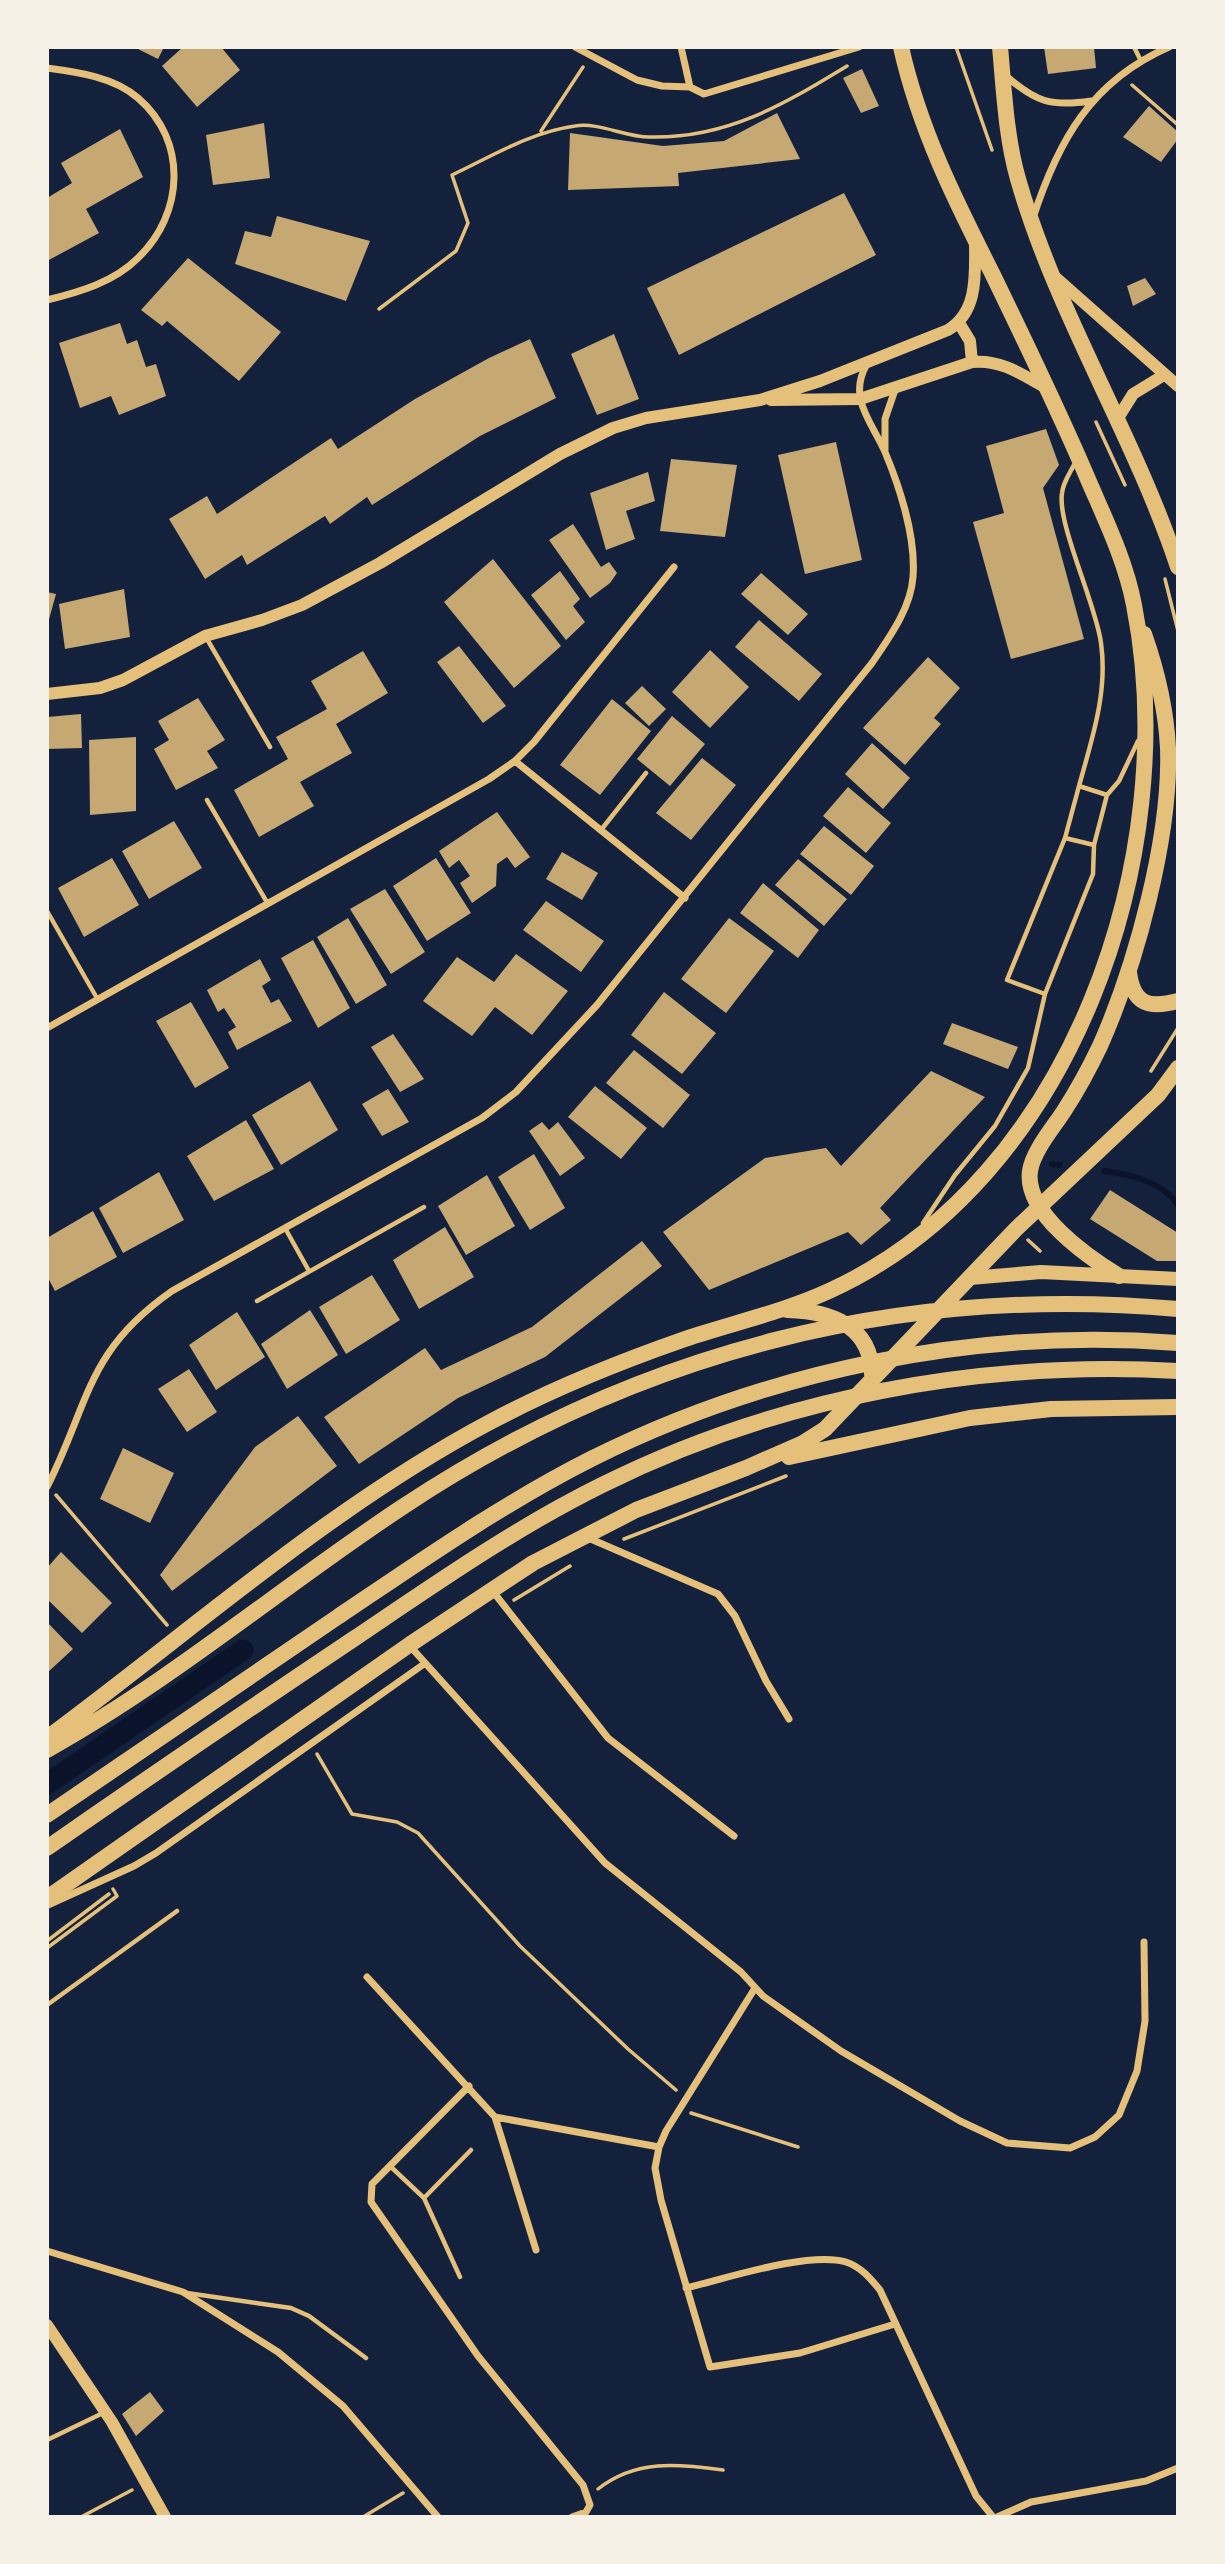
<svg xmlns="http://www.w3.org/2000/svg" width="1225" height="2564" font-family="Rubik,sans-serif">
<rect width="100%" height="100%" fill="#14213d"/>
<g fill="none" stroke-linecap="round" stroke-linejoin="round">
<path stroke="#0b132b" stroke-width="6" d="M1052 1164 1060 1165
M1104 1171C1128 1174 1163 1182 1178 1205"/>
<path stroke="#0b132b" stroke-width="21" d="M47 1784 243 1650"/>
</g>
<path fill="#c6a872" d="M134 47H164L158 59Z
M183 47H221L240 70 197 107 162 66Z
M1044 47H1094L1096 68 1048 74Z
M862 69 879 106 861 113 843 78Z
M1149 106 1178 132V139L1161 162 1123 137Z
M777 113 800 159 678 173 679 186 568 190 570 133 663 146 724 141Z
M264 123 270 178 213 185 206 135Z
M120 129 143 177 86 209 99 233 47 261V198L72 183 61 163Z
M844 193 876 255 679 355 647 288Z
M277 216 370 241 346 301 235 264 245 231 271 237Z
M188 258 281 332 239 381 167 321 162 326 141 310Z
M1145 278 1156 294 1133 306 1127 286Z
M120 323 127 344 137 340 146 367 156 364 166 396 119 415 111 396 80 408 59 343Z
M614 334 639 399 597 415 571 354Z
M530 339 556 398 480 436 372 505 367 497 330 524 325 516 247 565 242 555 205 579 169 519 207 496 217 514 331 438 338 449 415 399 489 358Z
M1046 429 1059 465 1043 488 1084 639 1011 659 973 522 1004 513 986 446Z
M836 442 862 560 805 574 778 455Z
M671 459 737 465 725 537 660 531Z
M648 472 655 501 626 511 635 539 606 550 590 493Z
M573 524 601 567 609 562 617 573 610 583 590 598 549 540Z
M493 559 561 646 514 688 444 602Z
M560 571 580 599 573 606 585 622 566 640 531 595Z
M761 573 808 614 788 635 741 594Z
M124 589 130 637 65 649 59 604Z
M47 592 56 594 48 623H47Z
M759 620 822 674 799 701 735 647Z
M459 646 506 706 483 723 437 662Z
M710 650 749 687 710 728 672 692Z
M363 651 388 693 336 724 352 753 300 782 314 806 259 837 234 790 288 759 276 737 327 709 311 681Z
M928 657 960 688 934 718 941 724 905 765 863 728Z
M642 686 666 709 649 726 625 703Z
M198 698 225 740 207 751 218 768 176 790 154 749 169 740 158 721Z
M612 699 651 731 600 795 560 765Z
M81 714 82 748 47 749V717Z
M672 716 705 744 670 786 637 759Z
M136 737V811L90 815 89 740Z
M872 743 910 778 883 809 845 774Z
M702 758 736 785 691 840 656 813Z
M848 787 891 823 866 853 823 816Z
M497 812 530 857 515 868 507 857 497 864 496 886 472 903 460 883 470 876 459 860 449 868 439 851Z
M174 821 202 868 149 899 122 851Z
M824 826 874 866 851 895 800 854Z
M562 852 598 873 582 900 546 879Z
M112 858 139 905 84 937 58 888Z
M436 858 471 913 427 941 393 886Z
M798 859 847 899 824 926 775 885Z
M763 883 819 930 798 958 740 913Z
M385 889 425 952 391 974 350 909Z
M546 901 604 941 581 972 523 930Z
M348 918 387 985 356 1004 317 937Z
M729 918 774 951 726 1013 681 979Z
M313 940 350 1008 318 1028 281 958Z
M516 954 568 991 532 1035 495 1007 472 1036 423 1001 457 957 494 982Z
M260 959 271 980 262 986 271 1003 279 999 292 1021 237 1050 228 1032 236 1027 224 1008 218 1012 207 990Z
M664 992 716 1033 682 1074 631 1035Z
M191 1002 229 1068 195 1088 156 1021Z
M952 1023 1018 1047 1008 1069 943 1044Z
M393 1034 424 1079 400 1092 371 1047Z
M634 1050 690 1095 663 1128 606 1083Z
M931 1071 985 1097 880 1208 891 1220 861 1245 848 1232 709 1290 663 1232 765 1158 826 1148 841 1166Z
M310 1081 338 1130 281 1165 252 1115Z
M595 1086 647 1128 621 1159 568 1117Z
M388 1089 409 1122 382 1136 362 1104Z
M246 1120 274 1169 214 1201 187 1156Z
M542 1122 549 1130 558 1122 585 1158 560 1176 529 1131Z
M534 1154 565 1208 530 1230 498 1177Z
M159 1172 184 1220 123 1253 99 1208Z
M487 1175 515 1226 466 1255 438 1206Z
M1110 1190 1178 1233V1261H1157L1090 1219Z
M93 1211 117 1257 55 1291 47 1276V1238Z
M445 1227 474 1277 419 1309 393 1260Z
M642 1241 662 1266 545 1357 458 1398 359 1464 324 1417 425 1348 441 1370 532 1327Z
M372 1275 400 1320 346 1354 319 1307Z
M310 1310 338 1355 287 1389 261 1344Z
M237 1312 265 1357 216 1390 189 1345Z
M189 1369 217 1412 187 1432 158 1389Z
M298 1416 337 1466 172 1591 160 1575 255 1447Z
M123 1448 174 1473 150 1523 100 1499Z
M61 1552 112 1603 82 1633 47 1599V1568Z
M47 1622 73 1649 47 1673Z
M150 2392 164 2411 136 2436 122 2414Z"/>
<g fill="none" stroke-linecap="round" stroke-linejoin="round">
<path stroke="#e5c07b" stroke-width="3.5" d="M956 47 992 150
M1132 85 1178 125
M541 131 583 67
M379 309 456 251 468 223 452 175C492 156 531 132 575 126 599 122 625 137 649 137 726 139 783 105 847 66
M1096 422 1125 485
M1165 579 1178 631
M1151 1071 1178 1028
M1028 1240 1040 1251
M56 1495 167 1625
M624 1539 786 1476
M514 1600 570 1566
M317 1754 352 1814 397 1822 418 1833 520 1946 628 2049 676 2090
M47 1941 109 1894
M47 1948 117 1896 113 1889
M691 2113 798 2147
M598 2489C636 2459 678 2464 723 2470
M81 2517 132 2490
M363 2517 403 2493"/>
<path stroke="#e5c07b" stroke-width="4.5" d="M1134 47 1141 61
M1075 463C1070 473 1063 482 1062 493 1057 524 1096 604 1101 643 1108 692 1092 739 1079 786
M207 639 270 747
M207 800 268 904
M601 830 646 773
M1065 838 1094 845
M47 911 98 1000
M1045 994 1007 980 1065 838 1079 786 1107 795
M923 1223 955 1175 995 1126 1028 1068 1045 994 1093 874 1094 845 1107 795 1119 781 1138 741
M285 1228 309 1271
M257 1301 424 1207
M47 2005 177 1911
M390 2166 424 2198 460 2277
M424 2198 471 2150
M187 2293 291 2308 309 2316 366 2358
M47 2440 103 2413"/>
<path stroke="#e5c07b" stroke-width="7" d="M575 47 637 80 662 86 690 87 704 94 859 47
M681 47 690 87
M47 68C77 72 114 77 138 98 188 141 184 214 138 258 114 282 80 292 47 300
M1006 76C1036 102 1051 107 1091 101
M1033 218C1058 141 1091 81 1169 47
M885 450V419L896 387
M515 761 685 898
M47 1028 489 779 515 761 534 742 674 567
M47 1487C90 1402 86 1351 172 1291L482 1118 516 1092 597 1005 872 663C889 638 911 608 913 577 916 538 900 488 885 452 872 422 847 398 867 364
M586 1537 718 1594 735 1616 766 1681 789 1719
M491 1589 608 1738 734 1836
M409 1645 605 1863 741 1972 763 1996 841 2051 960 2121 1007 2143 1070 2148 1095 2137 1119 2115 1137 2071 1145 2021 1144 1942
M48 1905 134 1866 156 1853 424 1664
M367 1977 495 2117 536 2250
M755 1988 666 2131 659 2147 655 2168 661 2200 710 2367 800 2353 895 2324
M469 2086 372 2184 371 2202 478 2356 583 2485 590 2505 586 2512 572 2517
M495 2117 659 2147
M47 2251 183 2292 278 2352 343 2406 438 2517
M686 2288C727 2278 809 2251 846 2262 861 2267 870 2278 880 2290L976 2496 993 2517
M997 2517 1031 2502 1146 2481 1178 2468"/>
<path stroke="#e5c07b" stroke-width="12" d="M1055 277 1178 386
M959 323 970 341 972 362
M771 400 860 399 972 362C1001 359 1023 375 1048 389
M1118 418 1133 394 1164 375
M47 694 100 688 123 680 205 636 262 620 302 605 380 563 560 454 613 428 646 418 760 400 820 381 948 330C979 311 975 273 975 240
M47 2325 112 2422 165 2517"/>
<path stroke="#e5c07b" stroke-width="14" d="M970 1278 1041 1272 1178 1279"/>
<path stroke="#e5c07b" stroke-width="16" d="M1000 47C1004 90 1006 137 1018 179 1056 313 1134 434 1178 567
M1129 972C1133 1004 1148 1009 1178 1001
M1119 1276C1088 1257 1024 1213 1030 1171 1033 1151 1053 1128 1064 1111 1077 1091 1089 1069 1100 1046 1136 965 1171 837 1168 748 1166 708 1157 671 1144 634
M787 1310C829 1311 871 1325 872 1374
M789 1457 970 1418 1051 1409 1178 1407
M47 1738C193 1630 331 1506 492 1421 554 1388 619 1362 685 1339 733 1323 783 1312 829 1291 1073 1180 1183 855 1134 605 1126 563 1107 523 1090 484 1060 413 1026 343 992 273 955 200 919 128 901 47
M47 1750C174 1679 284 1585 404 1506 636 1352 900 1284 1178 1309
M47 1898 409 1645 533 1563 636 1510 746 1468 803 1443 825 1429 1016 1229 1158 1095 1178 1068"/>
<path stroke="#e5c07b" stroke-width="16" d="M47 1815C145 1748 242 1682 339 1616 421 1561 502 1504 591 1459 769 1370 978 1327 1178 1343
M47 1848C149 1777 252 1707 355 1638 435 1584 515 1528 602 1485 778 1397 981 1360 1178 1371"/>
</g>
<rect width="1225" height="2564" fill="none" stroke="#f6f1e7" stroke-width="98"/>
</svg>
